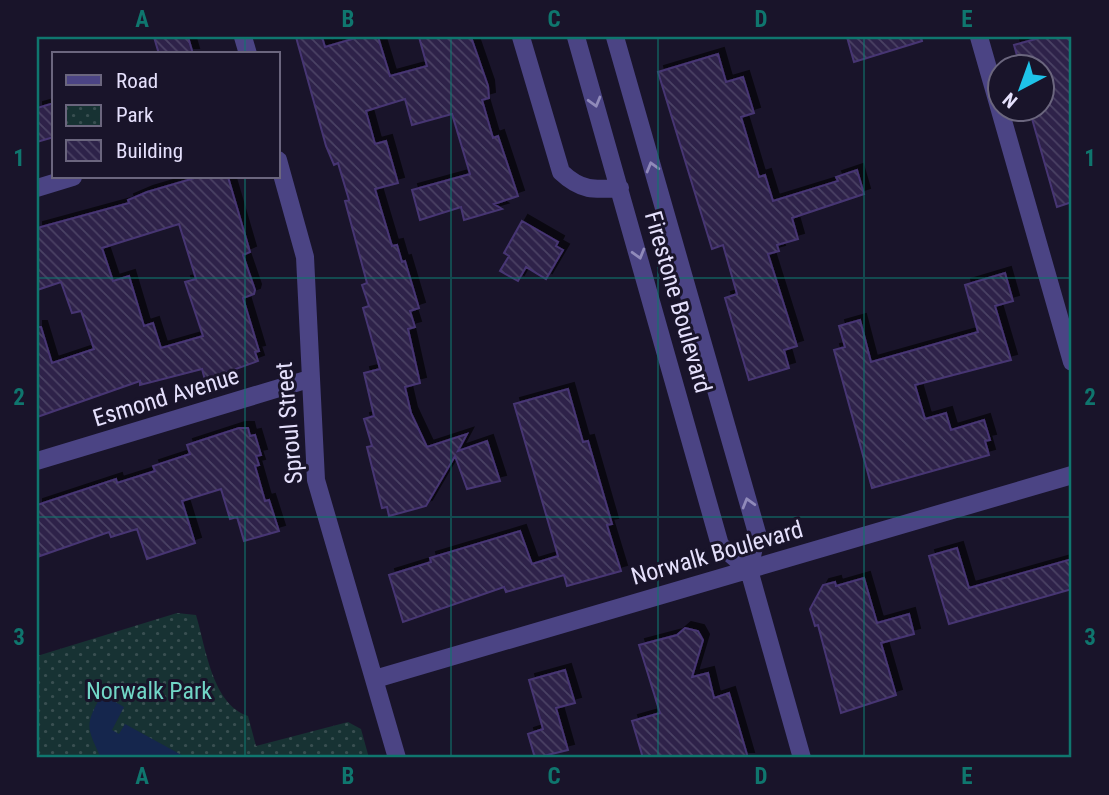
<svg xmlns="http://www.w3.org/2000/svg" width="1109" height="795" font-family="'Roboto Condensed',sans-serif">
<defs>
<pattern id="park-dots" width="8" height="8" patternUnits="userSpaceOnUse" patternTransform="scale(1.75)"><rect width="8" height="8" fill="#173233"/><path d="M2 2h.1M6 6h.1" fill="none" stroke="#394f51" stroke-width="1.8" stroke-linecap="round"/></pattern>
<pattern id="building-back-hatch" width="6" height="6" patternUnits="userSpaceOnUse" patternTransform="scale(1.75)"><rect width="6" height="6" fill="#2d2249"/><path d="M-1 5l2 2M0 0l6 6M5-1l2 2" fill="none" stroke="#4b4264"/></pattern>
<filter id="shadow"><feDropShadow dx="6" dy="-6" stdDeviation="0" flood-color="#0009"/></filter>
</defs>
<rect width="100%" height="100%" fill="#19142a"/>
<path fill="url(#park-dots)" d="M177 613 196 615C206 648 212 704 248 716L256 746 348 722 361 729 369 758H37V656Z"/>
<path fill="#15264d" d="M102 694 124 707 112 730 119 734 125 724 187 758H101C87 727 84 726 102 694Z"/>
<path fill="url(#building-back-hatch)" stroke="#473673" stroke-width="2" fill-rule="evenodd" filter="url(#shadow)" d="M154 37H188L193 54H159Z
M296 37H322L325 47 359 37H378L390 76 427 66 419 37H471L488 86 489 98 482 100 493 138 498 136 518 196 494 204 502 209 464 220 461 207 420 220 412 190 470 174 452 114 412 125 405 99 366 111 375 144 386 141 398 183 375 189 392 246 397 245 402 262 405 261 419 308 410 311 415 327 408 329 420 383 405 387 411 413 427 447 467 434 458 451 487 441 500 481 467 489 455 456 426 506 389 516 387 507 382 508 367 447 372 446 364 419 374 416 364 373 380 369 363 308 369 306 362 285 367 283 345 201 349 200 338 163 334 165 326 146Z
M847 37H921L922 41 854 62Z
M1043 37H1072V202L1057 207 1029 108H1042V66H1020L1014 45Z
M718 54 726 82 743 77 754 113 741 117 759 177 765 175 773 201 838 181 836 177 857 170 864 194 792 218 798 239 777 245 779 251 768 254 797 346 784 350 789 368 749 380 725 298 737 294 723 245 712 249 658 72Z
M54 103V137L37 142V108Z
M198 177H228L250 252 243 255 255 290 254 294 243 298 259 351 255 352 258 361 205 380 202 369 140 385V381L37 417V327H41L52 363 94 349 81 311 72 313 61 282 37 290V228L129 203 128 200 147 192ZM179 224 196 279 185 282 203 336 161 348 153 323 144 326 129 276 113 281 102 248Z
M522 221 558 242 556 246 563 250 546 279 526 267 518 281 500 271 509 256 504 253Z
M1005 273 1013 301 995 306 1011 360 915 385 925 419 946 413 951 430 984 420 990 440 985 441 989 455 872 488 834 350 845 347 839 326 860 320 871 362 978 332 965 285Z
M568 389 583 442 588 441 612 524 607 525 621 571 567 586 564 575 506 592 504 587 403 622 389 575 431 562 430 558 520 531 532 564 558 556 514 404Z
M239 428H248L250 436 255 435 261 455 256 456 259 465 255 466 265 501 269 500 279 531 244 541 237 517 230 519 221 489 182 501 195 543 147 559 137 529 111 537 109 532 37 557V505L116 479 117 483 155 471 153 466 190 454 187 445Z
M957 548 969 588 1072 559V589L949 624 929 556Z
M864 578 877 623 909 614 914 634 881 643 896 695 841 713 818 625 815 626 810 609 823 585 835 582 836 586Z
M685 628 698 631 703 640 692 677 708 673 714 698 729 693 748 758H643L632 721 660 713 639 645 677 635Z
M565 670 575 703 556 708 568 750 535 758 528 734 543 729 529 680Z"/>
<g fill="none" stroke-linecap="round" stroke-linejoin="round">
<path stroke="#4b4484" stroke-width="18" d="M243 37 248 54
M521 37 561 172C581 191 594 190 620 188
M576 37 720 545 749 570
M615 37 757 533 749 570 802 758
M979 37 1072 362
M278 160 305 257 316 480 397 758
M37 188 73 177
M37 461 309 379
M375 679 1072 475"/>
</g>
<defs><path id="oneway-chevron" d="M-2-3.5L2.5 0L-2 3.5" fill="none" stroke-width="1.6" stroke-linecap="round" stroke-linejoin="round" transform="scale(1.75)"/></defs>
<g stroke="#908aba">
<use href="#oneway-chevron" transform="translate(595 102) rotate(74)"/>
<use href="#oneway-chevron" transform="translate(652 167) rotate(-106)"/>
<use href="#oneway-chevron" transform="translate(639 254) rotate(74)"/>
<use href="#oneway-chevron" transform="translate(748 503) rotate(-106)"/>
</g>
<path fill="none" stroke="#0f766e" stroke-width="2" stroke-opacity="0.55" d="M245 37V54M451 37V758M658 37V758M864 37V758M245 177V758M37 278H1072M37 517H1072"/>
<g text-anchor="middle" stroke-width="6" stroke-linejoin="round" paint-order="stroke">
<g font-size="24" fill="#e5e0fc" stroke="#19142a">
<text transform="translate(678 302) rotate(74)" y="8">Firestone Boulevard</text>
<text transform="translate(166 397) rotate(-17)" y="8">Esmond Avenue</text>
<text transform="translate(289 423) rotate(-95)" y="8">Sproul Street</text>
<text transform="translate(717 553) rotate(-16)" y="8">Norwalk Boulevard</text>
</g>
<g font-size="24" fill="#71d6c6" stroke="#19142a">
<text x="149" y="699">Norwalk Park</text>
</g>
</g>
<rect width="1109" height="795" fill="none" stroke="#19142a" stroke-width="77"/>
<rect x="52" y="52" width="228" height="126" fill="#19142a" stroke="#6b667e" stroke-width="2"/>
<rect x="66" y="75" width="35" height="10" fill="#4b4484" stroke="#6b667e" stroke-width="2"/>
<text x="116" y="88" font-size="21" fill="#e5e0fc">Road</text>
<rect x="66" y="105" width="35" height="21" fill="url(#park-dots)" stroke="#6b667e" stroke-width="2"/>
<text x="116" y="122" font-size="21" fill="#e5e0fc">Park</text>
<rect x="66" y="140" width="35" height="21" fill="url(#building-back-hatch)" stroke="#6b667e" stroke-width="2"/>
<text x="116" y="158" font-size="21" fill="#e5e0fc">Building</text>
<g transform="translate(1021 88) rotate(221)"><circle r="33" fill="#19142a" stroke="#6b667e" stroke-width="2"/>
<path d="M0-5L12 26L0 18L-12 26Z" fill="#1ec3e9"/>
<text y="-10" font-size="19" font-weight="bold" text-anchor="middle" fill="#e5e0fc">N</text>
</g>
<rect x="38" y="38" width="1032" height="718" fill="none" stroke="#0f766e" stroke-width="2.5"/>
<g font-size="23" text-anchor="middle" font-weight="bold" fill="#0f766e">
<text x="142" y="27">A</text>
<text x="348" y="27">B</text>
<text x="554" y="27">C</text>
<text x="761" y="27">D</text>
<text x="967" y="27">E</text>
<text x="19" y="166">1</text>
<text x="1090" y="166">1</text>
<text x="19" y="405">2</text>
<text x="1090" y="405">2</text>
<text x="19" y="645">3</text>
<text x="1090" y="645">3</text>
<text x="142" y="784">A</text>
<text x="348" y="784">B</text>
<text x="554" y="784">C</text>
<text x="761" y="784">D</text>
<text x="967" y="784">E</text>
</g>
</svg>
